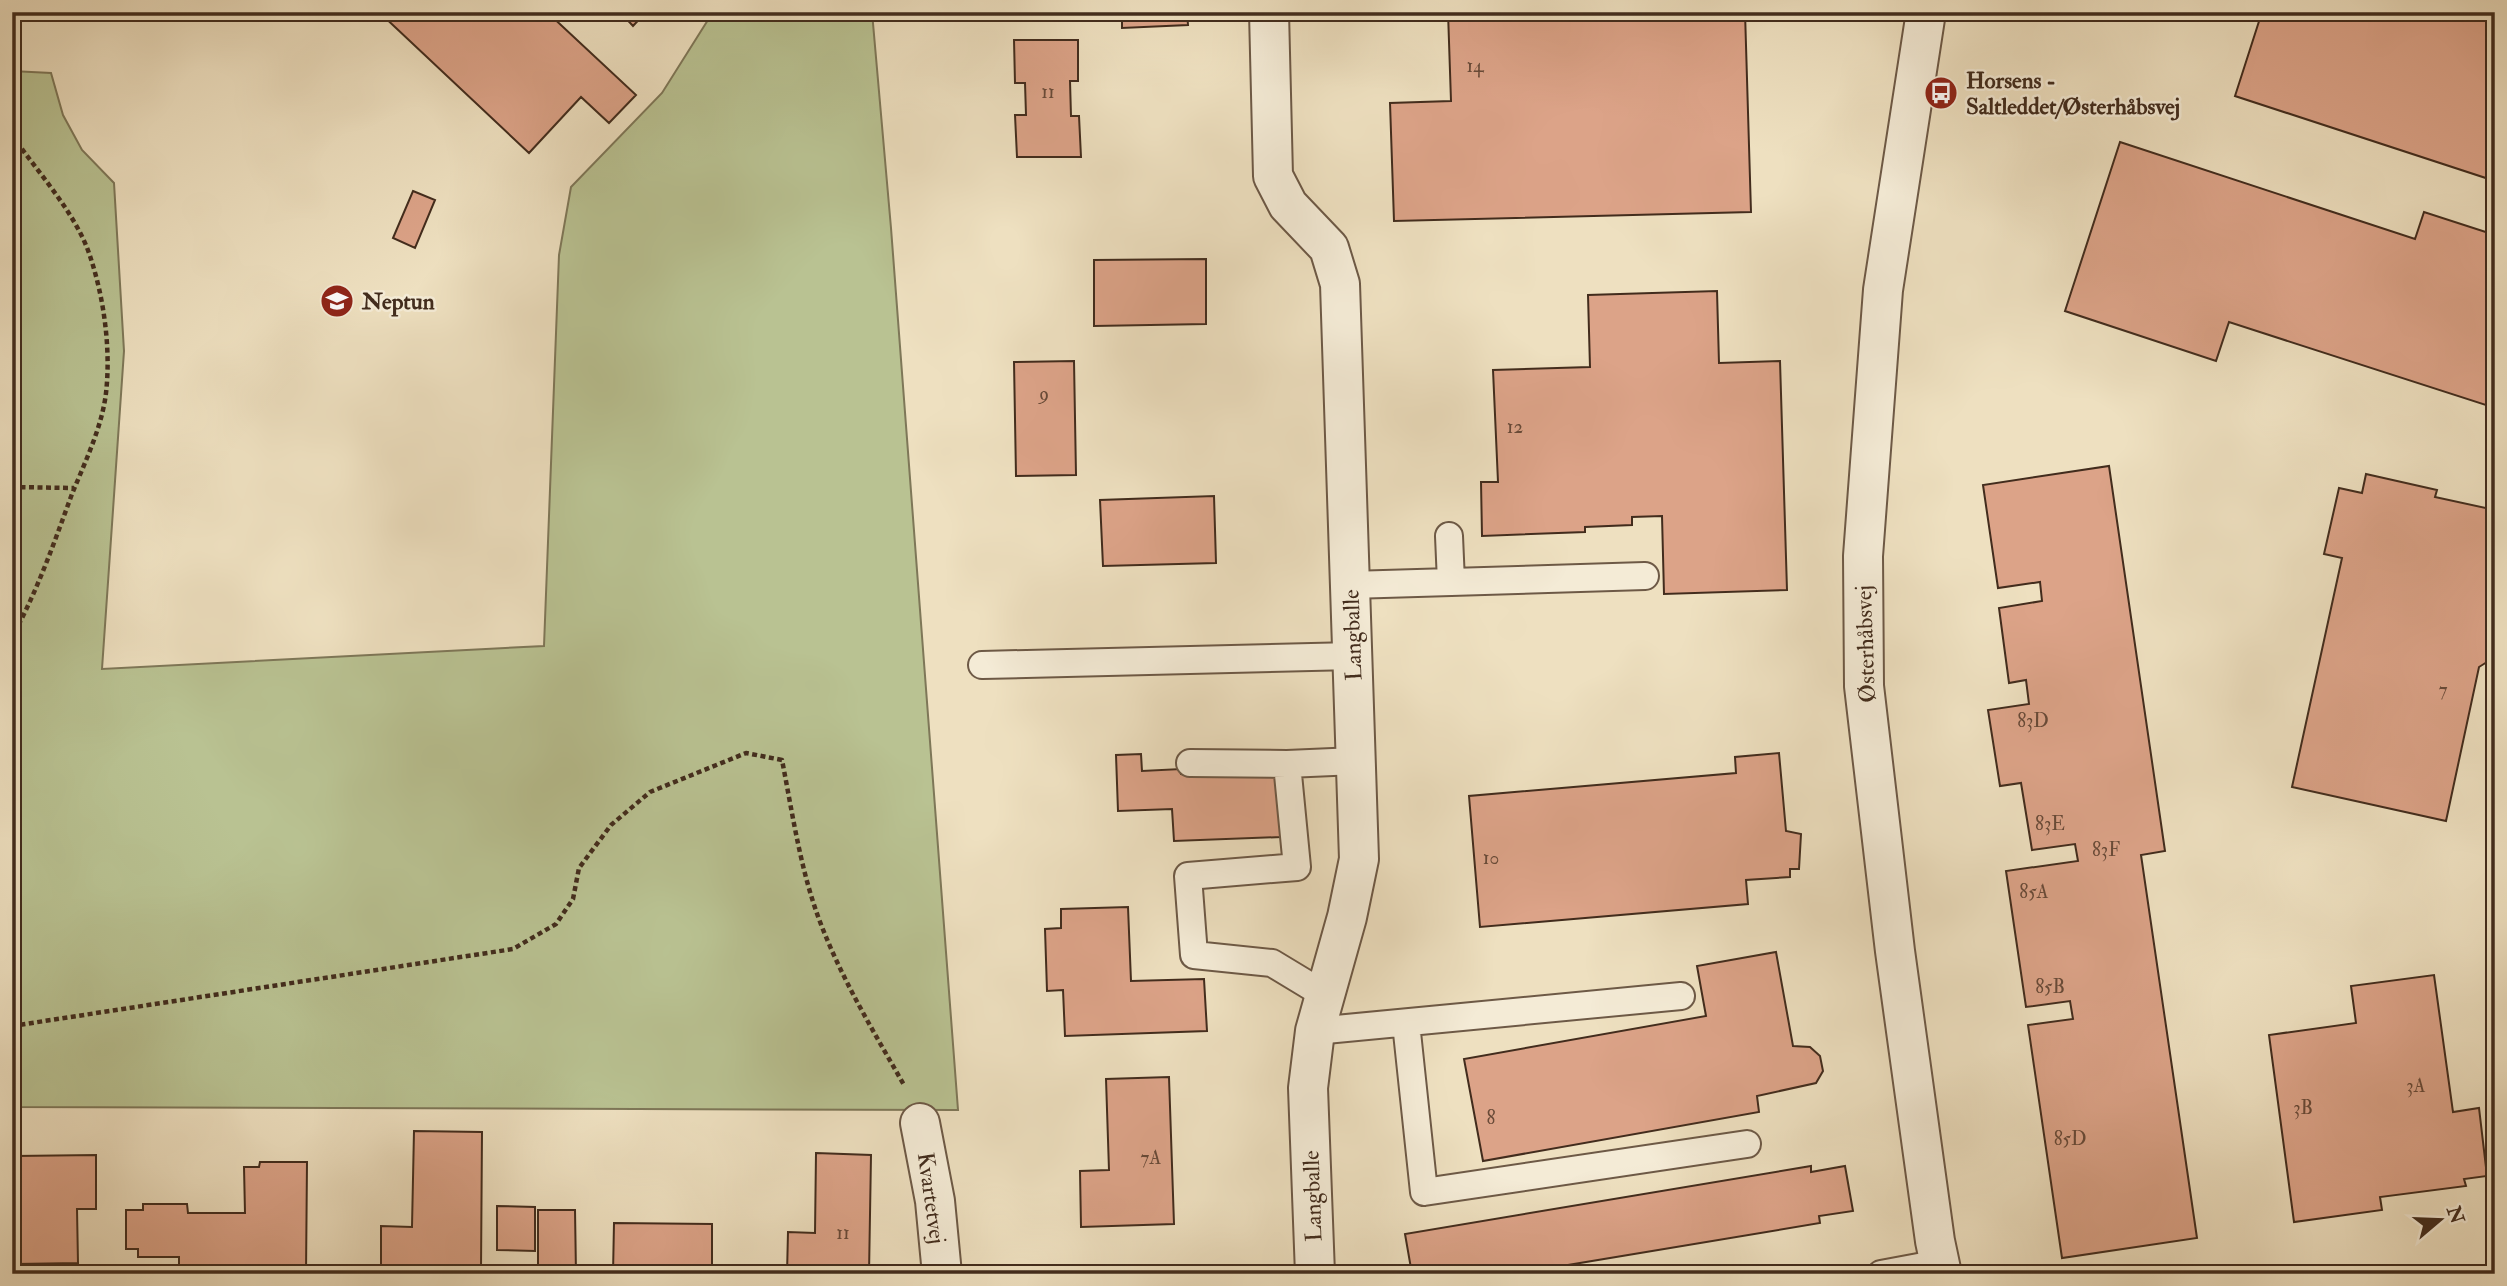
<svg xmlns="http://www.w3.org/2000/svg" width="2507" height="1286" font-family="'IM FELL Double Pica',serif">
<rect width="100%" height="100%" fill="#eee0c0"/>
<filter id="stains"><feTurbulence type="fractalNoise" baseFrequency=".00286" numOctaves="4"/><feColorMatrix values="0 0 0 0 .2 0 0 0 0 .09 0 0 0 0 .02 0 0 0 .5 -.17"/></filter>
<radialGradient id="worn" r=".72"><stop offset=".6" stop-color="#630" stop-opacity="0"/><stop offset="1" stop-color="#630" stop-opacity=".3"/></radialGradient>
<path fill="#b9c292" stroke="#7e7758" stroke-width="2" d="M713 12H872L891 228 958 1110 12 1107V71L51 73 63 115 82 150 114 183 124 351 102 669 544 646 559 255 571 187 662 93Z"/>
<path fill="#dca388" stroke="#422c1d" stroke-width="2" d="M379 12H547L636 95 609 123 581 97 529 153Z
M620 12H646L633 26Z
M1122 12H1187L1188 25 1122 28Z
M1448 12H1745L1751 212 1394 221 1390 103 1451 101Z
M2262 12H2495V181L2235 96Z
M1014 40H1078V81H1070L1071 116H1079L1081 157H1017L1015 115H1026L1025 83H1015Z
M2120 142 2415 239 2424 212 2495 235V408L2229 322 2216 361 2065 311Z
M413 191 435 200 415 248 393 238Z
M1206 259V324L1094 326V260Z
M1717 291 1719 363 1780 361 1787 590 1664 594 1662 516 1632 517V525L1585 527V532L1482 536 1481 482H1498L1493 370 1590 367 1588 295Z
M1074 361 1076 475 1016 476 1014 362Z
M2109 466 2165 851 2141 855 2197 1238 2062 1258 2028 1025 2073 1019 2070 1001 2026 1007 2006 871 2078 861 2075 844 2032 850 2021 783 2000 786 1988 710 2029 704 2026 680 2009 683 1999 608 2042 601 2040 582 1998 588 1983 485Z
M2366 474 2437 490 2435 497 2495 510V657L2479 667 2446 821 2292 787 2342 558 2324 554 2339 488 2362 493Z
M1214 496 1216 563 1103 566 1100 500Z
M1779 753 1786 831 1801 834 1799 869H1790V877L1746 880 1748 904 1480 927 1469 796 1736 773 1735 757Z
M1141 754 1142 771 1181 769V774L1278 770 1281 837 1174 841 1172 809 1118 811 1116 755Z
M1128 907 1131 981 1204 979 1207 1031 1065 1036 1063 990 1047 991 1045 929 1061 928V909Z
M1776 952 1793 1046 1810 1047 1820 1056 1823 1071 1816 1083 1757 1096 1759 1112 1483 1161 1464 1059 1706 1016 1697 966Z
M2434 975 2453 1112 2479 1108 2487 1176 2464 1179 2466 1186 2380 1197 2382 1210 2294 1222 2269 1035 2356 1023 2351 986Z
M1169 1077 1174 1224 1081 1227 1080 1171 1109 1170 1106 1079Z
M414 1131 482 1132 481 1269 381 1268V1226L412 1227Z
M816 1153 871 1155 869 1274H787L788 1232 815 1233Z
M96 1155V1209H77L78 1263 16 1264 15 1156Z
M260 1162H307L306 1274H179V1257H138V1249H126V1210H143V1204H187L188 1213H245L244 1167H259Z
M1811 1166V1172L1845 1166 1853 1211 1819 1216 1820 1223 1514 1274H1412L1405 1234Z
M497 1206 535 1207V1251L497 1250Z
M538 1210H575L576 1274H538Z
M614 1223 712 1224V1274H613Z
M2399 1267 2401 1274H2377Z"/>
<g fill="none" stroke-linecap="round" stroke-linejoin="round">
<defs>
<path id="service" d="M1451 582 1645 576
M1350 585 1451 582 1449 536
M982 665 1353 656
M1190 763 1287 764 1356 761
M1287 764 1297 867 1188 876 1194 955 1272 963 1325 995
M1406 1023 1424 1192 1747 1144
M1315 1031 1681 996
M1881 1274 1940 1263"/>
<path id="minor" d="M1269 12 1273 176 1288 205 1329 248 1340 284 1359 859 1347 917 1315 1031 1308 1088 1315 1274
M920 1123 935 1201 942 1274"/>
<path id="tertiary" d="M1926 12 1883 290 1863 556 1864 686 1895 951 1935 1241 1942 1274"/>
</defs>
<use href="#service" stroke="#6d5946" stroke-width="30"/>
<use href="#minor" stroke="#6d5946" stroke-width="42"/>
<use href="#tertiary" stroke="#6d5946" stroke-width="42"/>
<path stroke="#422c1d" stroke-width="4.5" stroke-dasharray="5 3.5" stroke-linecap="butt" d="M12 135C38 173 76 213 90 256 104 298 111 349 106 393 102 427 85 462 72 494 54 543 37 592 12 637
M12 487 74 488
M12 1026 513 949 556 924 573 899 579 868 611 825 650 792 746 753 782 760C793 816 801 874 822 927 844 983 875 1034 904 1085"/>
<use href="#service" stroke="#f4ebd6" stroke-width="26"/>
<use href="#minor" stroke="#f4ebd6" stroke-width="38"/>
<use href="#tertiary" stroke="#f4ebd6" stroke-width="38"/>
</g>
<defs>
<symbol id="bus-disc" viewBox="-11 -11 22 22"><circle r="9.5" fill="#8f2418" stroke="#f4ebd6"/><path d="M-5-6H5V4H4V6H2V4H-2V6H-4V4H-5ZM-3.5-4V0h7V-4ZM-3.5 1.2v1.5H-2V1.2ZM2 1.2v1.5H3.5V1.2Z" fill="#fff"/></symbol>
<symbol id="school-disc" viewBox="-11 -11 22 22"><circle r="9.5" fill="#8f2418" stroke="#f4ebd6"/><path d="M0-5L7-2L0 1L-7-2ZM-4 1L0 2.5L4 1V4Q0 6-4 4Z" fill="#fff"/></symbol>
</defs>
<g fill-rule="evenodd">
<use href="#bus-disc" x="1922" y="74" width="38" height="38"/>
<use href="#school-disc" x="318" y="282" width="38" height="38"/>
</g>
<g text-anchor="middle" stroke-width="5" stroke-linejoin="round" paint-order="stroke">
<g font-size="19" fill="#684a38">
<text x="1475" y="72">14</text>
<text x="1048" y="98">11</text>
<text x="1044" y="400">9</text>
<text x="1515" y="433">12</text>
<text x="2443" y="696">7</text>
<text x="2033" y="727">83D</text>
<text x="2050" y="830">83E</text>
<text x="2106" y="856">83F</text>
<text x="1491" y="864">10</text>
<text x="2034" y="898">85A</text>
<text x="2050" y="993">85B</text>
<text x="2416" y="1092">3A</text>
<text x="2303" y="1114">3B</text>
<text x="1491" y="1124">8</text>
<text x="2070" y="1145">85D</text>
<text x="1151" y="1164">7A</text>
<text x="843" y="1239">11</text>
</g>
<g font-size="23" font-weight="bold" fill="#422c1d" stroke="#f4ebd6" text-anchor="start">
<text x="1966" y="88">Horsens -<tspan x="1966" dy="26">Saltleddet/Østerhåbsvej</tspan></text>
<text x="362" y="309">Neptun</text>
</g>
<g font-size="23" fill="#422c1d" stroke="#f4ebd6">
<text transform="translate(1352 635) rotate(-92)" y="8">Langballe</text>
<text transform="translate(1865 644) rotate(-92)" y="8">Østerhåbsvej</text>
<text transform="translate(1312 1196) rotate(-92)" y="8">Langballe</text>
<text transform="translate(932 1198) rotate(82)" y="8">Kvartetvej</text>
</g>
</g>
<rect width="2507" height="1286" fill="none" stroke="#eee0c0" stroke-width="42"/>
<rect x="14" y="14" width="2479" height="1258" fill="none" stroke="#422c1d" stroke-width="3.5"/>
<rect x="21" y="21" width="2465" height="1244" fill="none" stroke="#422c1d" stroke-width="2"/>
<g transform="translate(2440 1220) rotate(71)" stroke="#f4ebd6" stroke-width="5" paint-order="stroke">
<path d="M0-5L12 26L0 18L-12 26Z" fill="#422c1d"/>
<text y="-10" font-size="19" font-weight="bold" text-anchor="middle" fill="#422c1d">N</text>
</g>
<rect width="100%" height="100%" filter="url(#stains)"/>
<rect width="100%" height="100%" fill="url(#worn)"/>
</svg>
